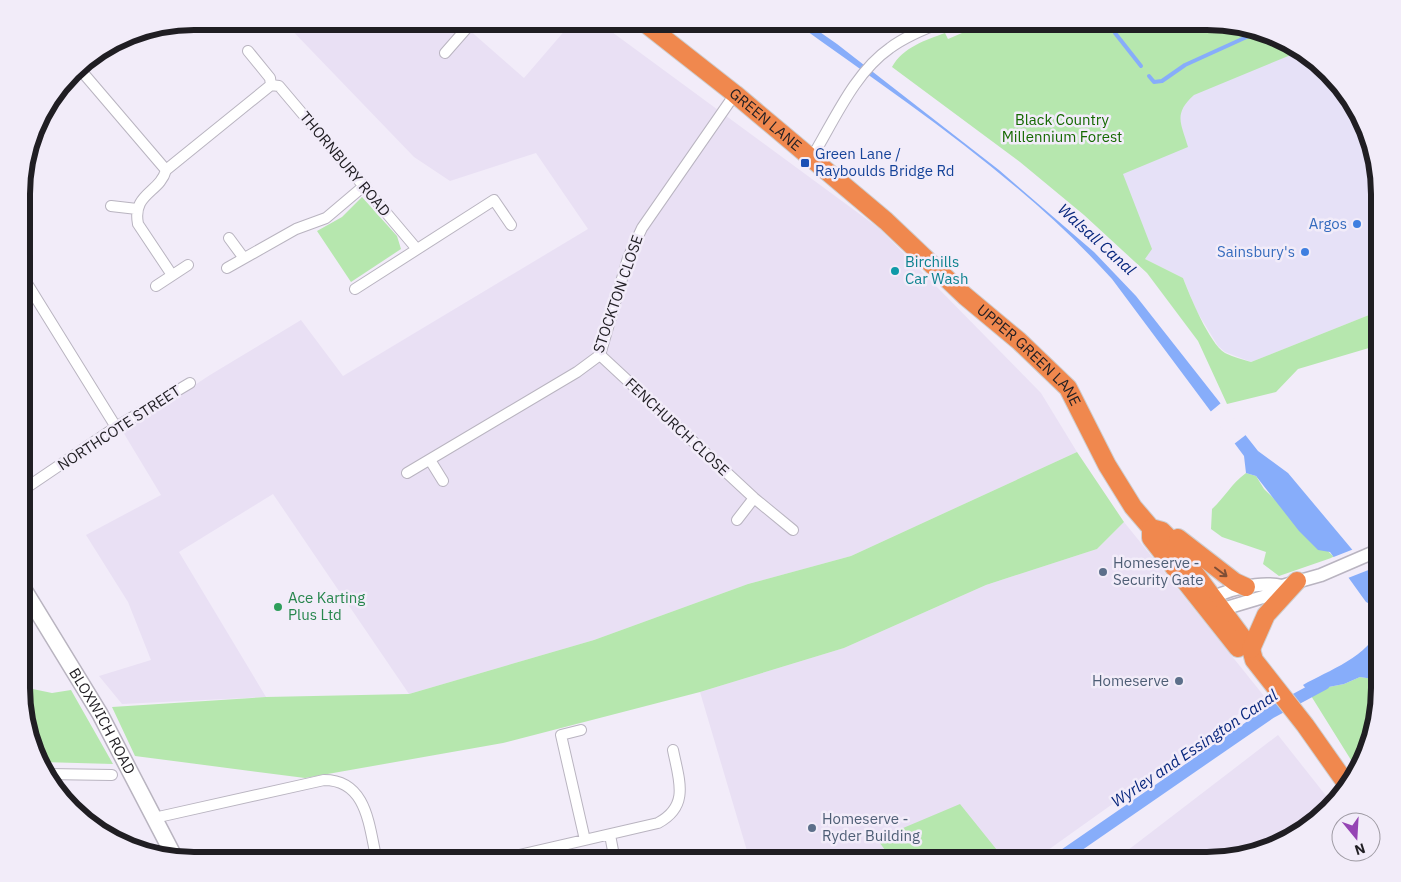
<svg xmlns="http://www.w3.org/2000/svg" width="1401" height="882" font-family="'IBM Plex Sans',sans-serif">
<rect width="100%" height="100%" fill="#f2ecf9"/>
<path fill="#e6e1f7" d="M1296 47 1303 50 1356 108 1379 183V311L1251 362 1225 352 1218 346 1196 310 1183 278 1145 259 1116 173 1166 99Z"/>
<path fill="#e9e0f4" d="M283 21H459L524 78 573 21H597L880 229 1041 393 1077 452 851 556 748 584 594 640 409 694 273 494 179 552 266 697 122 704 99 676 151 660 128 602 86 535 161 495 123 432 210 375 301 320 343 376 588 229 536 153 450 181 414 157Z
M1124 522 1264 696 1034 860 750 861 700 692 844 648 986 585 1097 549Z
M1278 735 1331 802 1293 837 1218 860H1115Z"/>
<path fill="#b6e7ae" d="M990 21H1207L1262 30 1303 50 1194 95C1173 114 1181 123 1188 147L1123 174 1152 249 1145 259 1183 278C1190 296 1209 343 1225 353 1233 357 1242 359 1251 362L1379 311V345L1298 369 1276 392 1227 404 1198 341 1147 273 1084 215 1020 162 892 67C903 47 926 40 945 33L948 39Z
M362 197 397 236 401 249 351 282 317 231 342 217Z
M1077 452 1124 522 1097 549 986 585 844 648 700 692 503 743 305 778 135 756 112 707 266 697 409 694 594 640 748 584 851 556Z
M1246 473 1256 476 1264 489 1334 557 1279 576 1263 564 1266 552 1222 537 1211 529 1212 509C1225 497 1231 484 1246 473Z
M1379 675V699L1356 768 1308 691 1344 684 1360 677 1373 679Z
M23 687 52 693 71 690 113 764 42 762 23 710Z
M960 804 1005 860 893 861 877 839Z"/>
<path fill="#87adfa" d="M793 21H804L837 44 999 170 1094 252 1136 296 1258 451 1288 473 1376 578 1379 591V616L1376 607 1366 602 1330 552 1318 550 1299 531 1256 476 1246 473 1244 456 1112 279C1021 178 904 101 793 21Z
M1379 626V675L1373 679 1360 677 1344 684 1308 691 1303 685C1327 671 1371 656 1379 626Z"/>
<path fill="#f2ecf9" d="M1221 403 1247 434 1234 444 1209 413Z
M1354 549 1371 569 1348 578 1331 558Z"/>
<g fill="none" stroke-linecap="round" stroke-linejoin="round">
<path stroke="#87adfa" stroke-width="4" d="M1106 21 1107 24
M1115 33 1141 66
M1149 76 1154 82 1162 81 1185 65 1262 30"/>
<path stroke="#87adfa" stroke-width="12" d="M1057 860 1270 713 1324 684"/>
<defs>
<path id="minor" d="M248 51 270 78 271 85 279 86 416 248
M445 53 473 21
M78 67 166 170C160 193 132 193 138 224L172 275
M812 157C834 121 854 73 890 48 906 36 926 28 945 21
M166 170 271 85
M111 206 137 209
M229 238 243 257
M227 268 296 229 326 218 365 185
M23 277 116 427
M156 286 188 265
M355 289 494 200 511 225
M600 355 754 498 793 530
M430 460 443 481
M407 473 577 372 600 355 628 258 642 228 735 94
M23 490 116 427 190 383
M737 520 754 498
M581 730 561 735 585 840
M47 774 112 775
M154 818 324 780C368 780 369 828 377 861
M610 835 615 861
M494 861 658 823C690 806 679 780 673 750"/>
<path id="tertiary" d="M1206 602C1225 589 1260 581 1282 586
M1216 615 1223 609 1273 594 1282 586 1321 575 1379 550"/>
<g id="secondary">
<path id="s1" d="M23 588 100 714 175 858"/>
</g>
<g id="trunk">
<path id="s2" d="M642 21 735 94 886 221 965 296 1019 341 1068 388 1107 465 1133 507 1151 528 1162 531 1168 537 1251 649 1254 660 1305 725 1348 786"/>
<path d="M1151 528V538L1158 547 1238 648"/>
<path d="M1178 538 1235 582 1246 587"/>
<path d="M1251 649 1266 615 1297 581"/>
</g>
</defs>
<use href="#minor" stroke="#b9b4c0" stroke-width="12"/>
<use href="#tertiary" stroke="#b9b4c0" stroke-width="15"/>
<use href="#secondary" stroke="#b9b4c0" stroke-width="18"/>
<use href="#trunk" stroke="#cececf" stroke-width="20"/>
<use href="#minor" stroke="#fff" stroke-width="10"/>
<use href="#tertiary" stroke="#fff" stroke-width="12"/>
<use href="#secondary" stroke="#fff" stroke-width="15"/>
<use href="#trunk" stroke="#f0884e" stroke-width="18"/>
</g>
<defs><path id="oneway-shaft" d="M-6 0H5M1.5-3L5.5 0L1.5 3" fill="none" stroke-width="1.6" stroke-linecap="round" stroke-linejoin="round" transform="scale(1.25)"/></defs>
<use stroke="#7e4e36" href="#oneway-shaft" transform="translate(1221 572) rotate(37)"/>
<rect fill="#1a4fb4" stroke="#f2ecf9" stroke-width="2" x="800" y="158" width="10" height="10" rx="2.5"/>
<g fill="#3f7fe0" stroke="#f2ecf9" stroke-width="2">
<circle cx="1357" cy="224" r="5"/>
<circle cx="1305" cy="252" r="5"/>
</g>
<circle fill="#0f9aa8" stroke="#f2ecf9" stroke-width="2" cx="895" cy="271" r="5"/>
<g fill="#5c6f8a" stroke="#f2ecf9" stroke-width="2">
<circle cx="1103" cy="572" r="5"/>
<circle cx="1179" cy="681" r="5"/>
<circle cx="812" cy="828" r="5"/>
</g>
<circle fill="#2e9e5b" stroke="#f2ecf9" stroke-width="2" cx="278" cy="607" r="5"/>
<g text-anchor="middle" stroke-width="5" stroke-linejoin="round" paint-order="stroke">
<g font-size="15" fill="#201e23" stroke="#f2ecf9">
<text dy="5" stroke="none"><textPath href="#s2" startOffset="158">GREEN LANE</textPath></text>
<text transform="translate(345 164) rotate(50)" y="5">THORNBURY ROAD</text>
<text transform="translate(618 294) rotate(-71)" y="5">STOCKTON CLOSE</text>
<text dy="5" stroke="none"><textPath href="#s2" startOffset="512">UPPER GREEN LANE</textPath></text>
<text transform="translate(677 427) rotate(43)" y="5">FENCHURCH CLOSE</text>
<text transform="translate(119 428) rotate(-33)" y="5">NORTHCOTE STREET</text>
<text dy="5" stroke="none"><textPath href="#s1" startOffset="155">BLOXWICH ROAD</textPath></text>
</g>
<g font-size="15" fill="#146901" stroke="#f2ecf9">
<text x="1062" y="125">Black Country<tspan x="1062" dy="17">Millennium Forest</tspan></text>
</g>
<g font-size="15" fill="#164399" stroke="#f2ecf9" text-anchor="start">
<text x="815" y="159">Green Lane /<tspan x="815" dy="17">Rayboulds Bridge Rd</tspan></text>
</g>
<g font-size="15" fill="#366cbe" stroke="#f2ecf9" text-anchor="end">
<text x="1347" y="229">Argos</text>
<text x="1295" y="257">Sainsbury's</text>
</g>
<g font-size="15" fill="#0d838f" stroke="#f2ecf9" text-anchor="start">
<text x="905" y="267">Birchills<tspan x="905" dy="17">Car Wash</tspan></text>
</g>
<g font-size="15" fill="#4e5e75" stroke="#f2ecf9" text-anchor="start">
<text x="1113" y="568">Homeserve -<tspan x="1113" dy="17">Security Gate</tspan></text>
<text x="1169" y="686" text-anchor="end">Homeserve</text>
<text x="822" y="824">Homeserve -<tspan x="822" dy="17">Ryder Building</tspan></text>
</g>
<g font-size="15" fill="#27864d" stroke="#f2ecf9" text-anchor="start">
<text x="288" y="603">Ace Karting<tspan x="288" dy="17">Plus Ltd</tspan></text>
</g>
<g font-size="16" font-style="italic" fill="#07267d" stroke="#f2ecf9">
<text transform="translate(1097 239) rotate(42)" y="6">Walsall Canal</text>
<text transform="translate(1194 748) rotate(-34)" y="6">Wyrley and Essington Canal</text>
</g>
</g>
<path d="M0 0H1401V882H0ZM194 30H1207A164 164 0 0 1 1371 194V688A164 164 0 0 1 1207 852H194A164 164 0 0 1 30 688V194A164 164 0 0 1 194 30Z" fill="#f2ecf9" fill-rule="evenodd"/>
<path fill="none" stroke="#201e23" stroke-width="6" d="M194 30H1207A164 164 0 0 1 1371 194V688A164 164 0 0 1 1207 852H194A164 164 0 0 1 30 688V194A164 164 0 0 1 194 30Z"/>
<g transform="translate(1356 837) rotate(162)"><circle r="24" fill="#f2ecf9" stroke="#9e9aa3"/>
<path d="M0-4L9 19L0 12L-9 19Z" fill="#9544b4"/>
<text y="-8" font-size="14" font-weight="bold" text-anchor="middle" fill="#201e23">N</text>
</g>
</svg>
